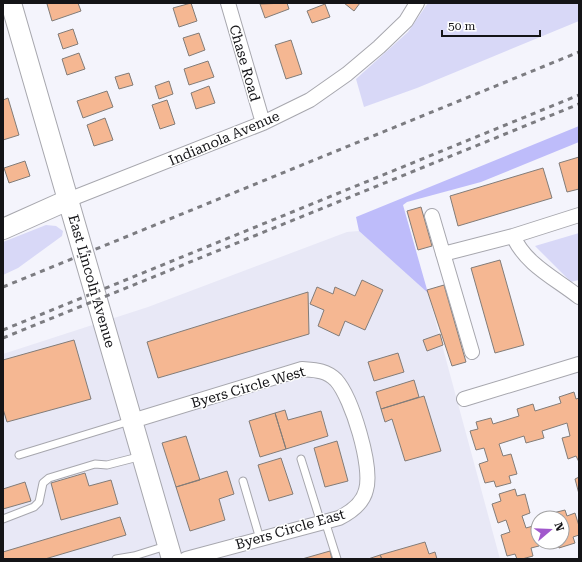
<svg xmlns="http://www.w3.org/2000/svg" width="582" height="562" font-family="'Roboto Serif',serif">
<rect width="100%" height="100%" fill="#f4f4fc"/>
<path fill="#e8e8f6" d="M359 231 428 293 500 559H3V354L148 307 347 232Z"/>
<path fill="#d8d8f7" d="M428 3H579V21L417 88 364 107 356 79 408 32Z
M46 225 56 226 63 231 62 236 18 268 3 275V242Z
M579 233V280L571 282 535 246Z"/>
<path fill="#bebcfa" d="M579 126V142L481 182 407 202 403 205 428 293 359 231 356 217Z"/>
<path fill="#f5b792" stroke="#827c78" d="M50 3H78L81 11 52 21 47 4Z
M191 3 197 21 179 27 173 8Z
M287 3 289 9 265 18 260 4Z
M344 3H360L354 11Z
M325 4 330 17 312 23 307 11Z
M73 29 78 44 63 49 58 34Z
M199 33 205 50 189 56 183 38Z
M291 40 302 74 286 79 275 45Z
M79 53 85 69 67 75 62 59Z
M208 61 214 77 189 85 184 69Z
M129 73 133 85 119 89 115 77Z
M169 81 173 94 159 99 155 86Z
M209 86 215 103 196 109 191 93Z
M107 91 113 107 83 118 77 101Z
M8 98 19 135 3 140V100Z
M167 100 175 124 160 129 152 105Z
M105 118 113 140 94 146 87 125Z
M579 157V189L567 192 559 163Z
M25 161 30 176 9 183 4 168Z
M543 168 552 198 458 226 450 196Z
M421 207 432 246 418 250 407 211Z
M500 260 524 345 495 353 471 268Z
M362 280 383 290 365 330 345 321 339 336 318 326 324 310 310 304 317 287 333 294 335 287 355 296Z
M444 285 466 362 452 366 427 290Z
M308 292 309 334 158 378 147 342Z
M440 334 443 345 427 351 423 340Z
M74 340 91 399 7 422 3 409V360Z
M398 353 404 372 374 381 368 362Z
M414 380 419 397 381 409 376 392Z
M574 392 576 399 579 398V462L576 456 568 459 562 438 570 436 567 423 542 431 544 438 526 443 524 436 499 444 503 456 511 454 517 474 509 476 511 483 496 487 494 481 485 483 479 464 488 461 484 448 476 450 470 431 478 429 476 422 491 418 493 424 519 416 517 409 533 404 535 411 561 403 559 397Z
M424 396 441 451 405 461 392 419 385 422 381 409Z
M285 410 288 420 321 411 328 436 286 449 275 413Z
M275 413 286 449 260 457 249 421Z
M186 436 200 480 176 487 162 443Z
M337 441 348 481 325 487 314 448Z
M281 458 293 494 269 501 258 465Z
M227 471 234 494 219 499 225 520 190 531 176 487Z
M85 473 89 486 111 480 118 504 61 520 51 483Z
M579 477V494L575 479Z
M25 482 31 501 3 509V489Z
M515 489 517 496 525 494 530 513 522 516 526 528 533 526 539 546 531 548 533 556 522 559H517L515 554 507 556 501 535 510 532 506 520 498 523 492 504 501 501 499 494Z
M565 510 567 516 575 513 579 526V535L573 537 575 543 559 548 557 542H562V518H550L549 514Z
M120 517 126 535 45 559H3V552Z
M425 542 429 554 435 552 437 559H382L380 555Z
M330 551 332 559H302Z
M380 555 382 559H368Z"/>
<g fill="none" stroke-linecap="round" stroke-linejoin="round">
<defs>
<path id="lane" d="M19 455 130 421
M301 459 321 523
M243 481 260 539
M3 519 34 507 39 502 43 483 49 478 95 464 107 465 142 456
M325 521 337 559
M116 559 134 556 166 546"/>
<path id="street" d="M228 3 263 123
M68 200 263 123 310 100 347 74 379 47 406 21 417 3
M432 216 472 352
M513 236 579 215
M443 254 513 236C526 265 555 278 579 297
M464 399 579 364
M132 421 302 369C315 370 326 370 336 380 352 398 373 467 366 490 363 503 351 512 339 518L186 559"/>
<path id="secondary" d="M11 3 172 559
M3 229 68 200"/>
</defs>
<use href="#lane" stroke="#a7a7ae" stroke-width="9"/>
<use href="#street" stroke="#a7a7ae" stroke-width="16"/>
<use href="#secondary" stroke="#a7a7ae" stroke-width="22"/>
<use href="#lane" stroke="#fff" stroke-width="7"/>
<use href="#street" stroke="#fff" stroke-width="14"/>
<use href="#secondary" stroke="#fff" stroke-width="20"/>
<path stroke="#7c7c81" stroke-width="3" stroke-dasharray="5 5" stroke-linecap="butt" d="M3 287 579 52
M3 330 579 95
M3 338 579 104"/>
</g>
<g text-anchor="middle" stroke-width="3" stroke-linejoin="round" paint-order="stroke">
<g font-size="14" fill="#141417" stroke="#fff">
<text transform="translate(245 63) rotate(74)" y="5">Chase Road</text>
<text transform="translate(224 138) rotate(-23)" y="5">Indianola Avenue</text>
<text transform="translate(92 281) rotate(74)" y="5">East Lincoln Avenue</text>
<text transform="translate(248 387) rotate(-16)" y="5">Byers Circle West</text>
<text transform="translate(290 529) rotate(-16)" y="5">Byers Circle East</text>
</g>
</g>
<rect width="582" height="562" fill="none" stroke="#141417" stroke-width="8"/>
<g transform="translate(550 530) rotate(71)"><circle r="19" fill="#ffffff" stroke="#a1a1a2"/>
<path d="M0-3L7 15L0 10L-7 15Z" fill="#a158cc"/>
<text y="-6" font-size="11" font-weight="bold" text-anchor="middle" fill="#141417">N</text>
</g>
<path d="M442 30v6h98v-6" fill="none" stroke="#141417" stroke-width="2"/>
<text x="448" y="30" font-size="12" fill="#141417" stroke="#ffffff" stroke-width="3" paint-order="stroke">50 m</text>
</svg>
